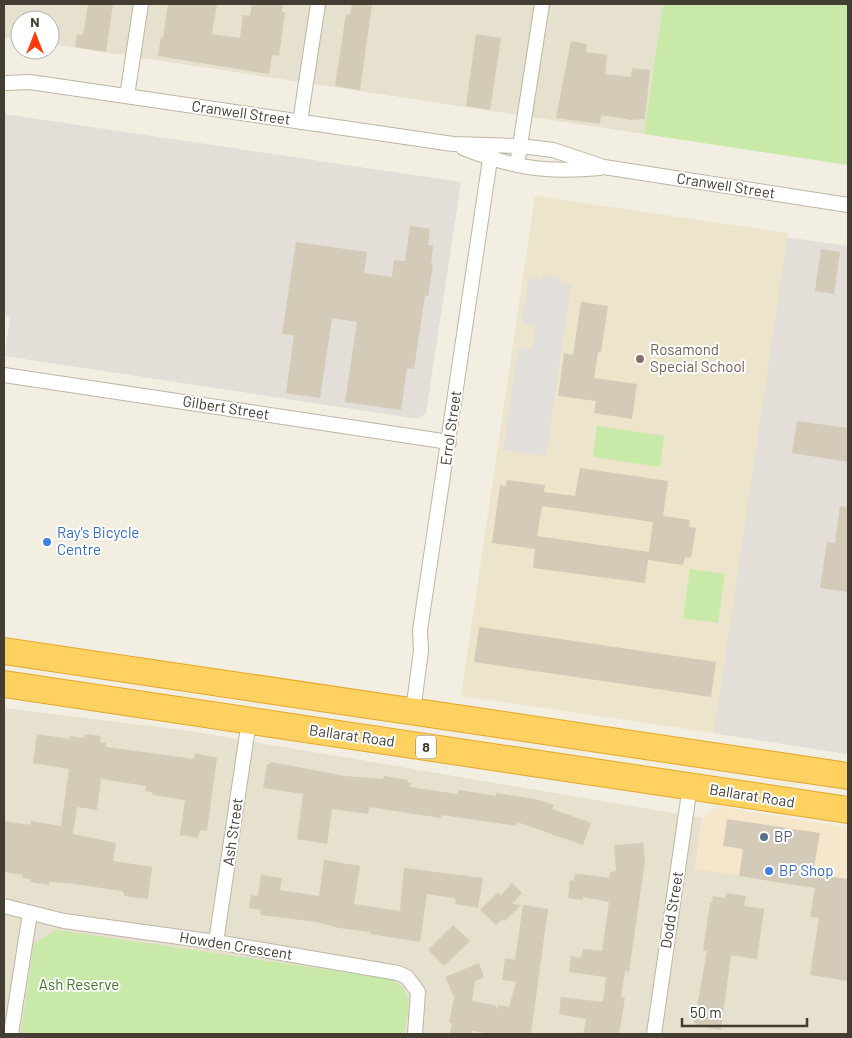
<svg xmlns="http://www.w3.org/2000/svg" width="852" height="1038" font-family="Barlow,sans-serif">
<rect width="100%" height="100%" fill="#f2eee2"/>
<path fill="#e6e0cf" d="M4 4H663L644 134 50 44V20H20V40L4 37Z
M4 708 190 731 702 818 695 869 812 875 848 881V1034H4Z"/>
<path fill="#f6e6cb" d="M717 806 848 828V881L812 875 809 885 695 869 702 818Z"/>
<path fill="#e3ded7" d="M4 114 461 182 426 413 418 419 5 356 10 317 4 316Z
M785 237 848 246V754L711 733Z"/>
<path fill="#ece4cb" d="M535 196 788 233 714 733 461 696Z"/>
<path fill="#c9e9a8" d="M663 4H848V165L644 134Z
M597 426 664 436 660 467 593 457Z
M690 569 725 574 718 623 683 618Z
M57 930 391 979C416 994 408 1008 404 1034H21L34 944Z"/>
<path fill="#e2dfdb" d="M543 275 560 277V282L571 284 546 456 503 450 518 348 532 350 535 326 522 323 529 278 542 280Z"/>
<path fill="#d3cab7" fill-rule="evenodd" d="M88 4H113L106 52 75 47 77 34 82 35 84 31Z
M168 4H217L212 34 240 38 243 15 250 16 252 4H283L282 12H285L279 56 272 55 269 74 158 56 161 37 163 38Z
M352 4H372L360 90 335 86 346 14 350 15Z
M476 34 501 38 490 110 466 106Z
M571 41 587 44 586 52 607 55 605 74 631 77 632 68 650 70 645 119 632 120 601 115 600 124 556 118Z
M410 226 430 229 428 245H433L431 265H433L428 296 425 295 414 369 407 368 401 410 345 402 357 322 332 318 320 398 286 393 294 335 282 334 296 242 367 252 364 273 392 277 394 260 405 261Z
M821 249 840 252 834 294 815 291Z
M581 302 608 306 601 352H598L594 378 637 384 632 419 594 413 596 401 558 396 564 353 573 355Z
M797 421 848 428V462L792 453Z
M580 468 668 481 663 516 690 520 689 527 696 528 691 558 685 557 683 565 648 560 645 583 533 568 535 549 492 543 500 485 506 486 507 480 545 485 544 492 575 496ZM542 506 653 522 649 552 537 536Z
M840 506 848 507V592L820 588 827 542 835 543Z
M479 627 716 662 711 697 474 662Z
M37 734 70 739V736L84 738 85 734 101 736 100 742 106 743V747L194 759 195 753 217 758 207 831 200 830 198 838 180 835 185 800 152 795 153 793 145 791 146 786 101 779 97 810 77 807 73 834 116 843 113 861 152 867 148 899 124 896V893L121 891 68 883 50 882 49 885 30 882V879L23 878V875L4 872V821L31 825V821L61 826 69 769 33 763Z
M271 762 345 776 383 779 384 776 408 780V783H411L410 787 457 794 459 790 496 796V793L540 800 554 805 552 809 591 823 583 845 517 822 516 826 441 815V818L369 807 368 814 332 809 327 844 297 839 303 794 263 788 267 764H270Z
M727 819 820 833 813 874 848 879V981L810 975 819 918 810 917 815 888 739 876 743 849 723 846Z
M643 843 645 861 629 972 625 971 621 997 625 998 619 1034H583L586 1019 559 1014 561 997 603 1002 606 977 569 972 571 956 581 958 583 949 602 951 609 902 583 897V900L568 898 570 880 574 881 575 874H580L609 878 610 872 616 871 614 845Z
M324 860 360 866 354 904 400 911 404 868 483 878 478 908 455 904 456 899 452 898 427 894 420 942 370 934V932L339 928 317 922 260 915 261 910 249 908 251 895 258 896 261 875 282 878 280 890 319 896Z
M512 883 522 893 512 904 521 905 505 921 502 919 496 925 480 910 498 892 501 895Z
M726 893 746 896 744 906 764 909 757 959 731 955 721 1030 696 1026 697 1024 694 1023 707 951H703L710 903H712L713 896 726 898Z
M523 905 548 909 531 1034H494L472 1031V1034L450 1033 452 1023H449L454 997 445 977 479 963 484 977 475 981 472 1001 495 1005 497 1010 498 1005 509 1007 516 982 502 980 505 958 515 960Z
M453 925 470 941 444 966 428 950Z"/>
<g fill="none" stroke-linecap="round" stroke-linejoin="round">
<defs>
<path id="street" d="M4 83 30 82 453 144 520 146 553 150 604 167 848 205
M127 96 141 4
M300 122 318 4
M463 148C514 168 545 173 600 168
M517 165 542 4
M4 375 449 442
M413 711 421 651 420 630 492 146
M4 906 64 921 216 942 398 973 407 977 418 992 415 1034
M216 942 249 721
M11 1034 30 913
M654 1034 690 786"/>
<path id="highway" d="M4 651 848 776
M4 684 848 810"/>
</defs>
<use href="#street" stroke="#bdb6a4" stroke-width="16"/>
<use href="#highway" stroke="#e4a729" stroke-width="28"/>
<use href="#street" stroke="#fff" stroke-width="14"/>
<use href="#highway" stroke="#ffd160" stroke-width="26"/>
</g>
<circle fill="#8d6e63" stroke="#fff" stroke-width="2" cx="640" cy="359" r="5"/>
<g fill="#3f7fe0" stroke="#fff" stroke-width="2">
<circle cx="47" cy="542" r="5"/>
<circle cx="769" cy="871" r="5"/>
</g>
<circle fill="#5c6f8a" stroke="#fff" stroke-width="2" cx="764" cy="837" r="5"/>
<g text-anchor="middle" stroke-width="4" stroke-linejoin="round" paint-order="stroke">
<rect fill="#fff" stroke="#7b7770" stroke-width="1" x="416" y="735.5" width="20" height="23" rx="4"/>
<g font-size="14" font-weight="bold" fill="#433d32">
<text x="426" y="752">8</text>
</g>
<g font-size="15" fill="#433d32" stroke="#fff">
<text transform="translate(241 113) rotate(8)" y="5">Cranwell Street</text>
<text transform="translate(726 186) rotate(9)" y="5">Cranwell Street</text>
<text transform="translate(226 408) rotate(9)" y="5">Gilbert Street</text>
<text transform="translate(451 428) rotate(-82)" y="5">Errol Street</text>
<text transform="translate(352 736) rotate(8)" y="5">Ballarat Road</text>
<text transform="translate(752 796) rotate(9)" y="5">Ballarat Road</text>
<text transform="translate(233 832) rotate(-82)" y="5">Ash Street</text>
<text transform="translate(672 910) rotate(-81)" y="5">Dodd Street</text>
<text transform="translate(236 946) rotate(9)" y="5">Howden Crescent</text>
</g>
<g font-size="15" fill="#785e54" stroke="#fff" text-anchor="start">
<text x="650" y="355">Rosamond<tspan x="650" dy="17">Special School</tspan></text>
</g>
<g font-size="15" fill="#366cbe" stroke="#fff" text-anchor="start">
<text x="57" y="538">Ray's Bicycle<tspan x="57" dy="17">Centre</tspan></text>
<text x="779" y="876">BP Shop</text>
</g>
<g font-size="15" fill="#4e5e75" stroke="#fff" text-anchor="start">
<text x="774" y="842">BP</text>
</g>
<g font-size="15" fill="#407724" stroke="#fff">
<text x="79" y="990">Ash Reserve</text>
</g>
</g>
<rect width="852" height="1038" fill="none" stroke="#433d32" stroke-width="10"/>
<g transform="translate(35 35)"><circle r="24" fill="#ffffff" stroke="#b4b1ad"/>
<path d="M0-4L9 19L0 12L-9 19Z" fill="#ff3b0c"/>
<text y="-8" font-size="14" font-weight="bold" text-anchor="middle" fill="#433d32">N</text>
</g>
<path d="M682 1018v8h125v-8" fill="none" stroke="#433d32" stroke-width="2.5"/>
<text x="690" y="1018" font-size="15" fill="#433d32" stroke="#ffffff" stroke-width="4" paint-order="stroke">50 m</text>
</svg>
